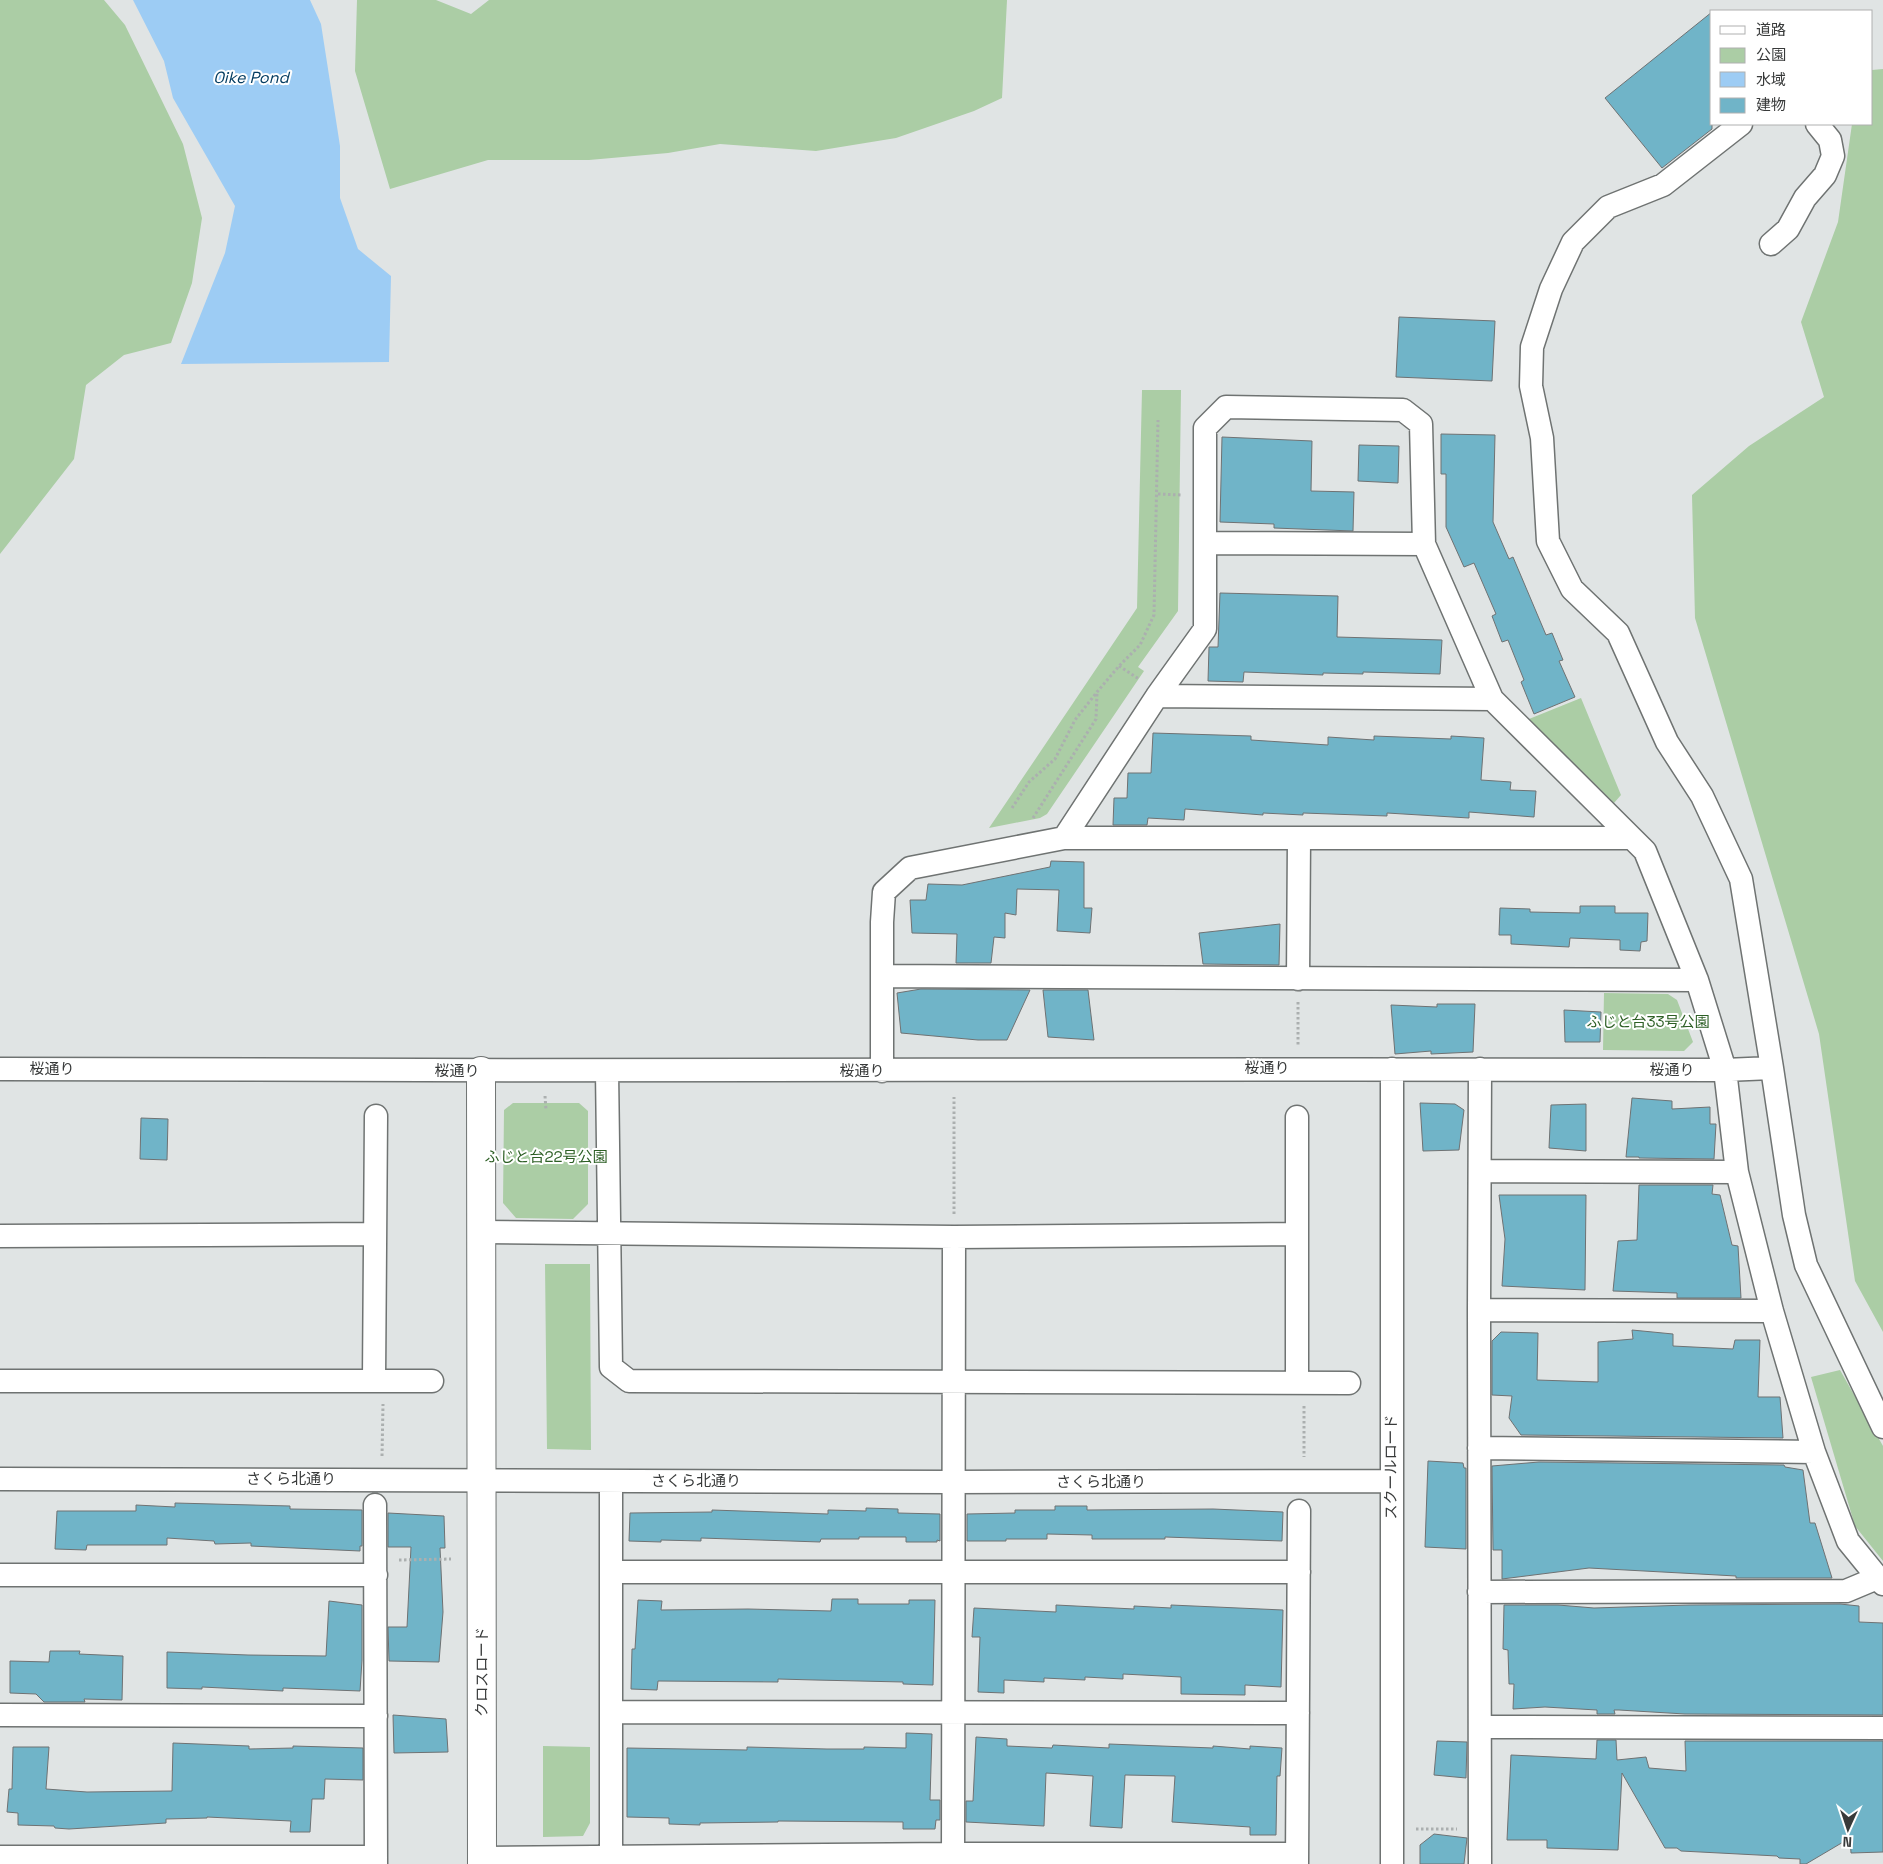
<svg xmlns="http://www.w3.org/2000/svg" width="1883" height="1864" font-family="'Space Grotesk','Noto Sans JP',sans-serif">
<rect width="100%" height="100%" fill="#e0e4e4"/>
<path fill="#abcda5" d="M0 0H104L125 25 183 144 202 218 192 283 171 343 124 355 86 385 74 459 0 554Z
M357 0H436L471 14 489 0H1007L1002 98 974 111 896 138 816 151 720 144 668 153 589 160H488L390 189 355 71Z
M1883 69V1332L1855 1281 1819 1034 1695 618 1692 495 1749 446 1824 397 1801 322 1838 222 1852 124H1872V70Z
M1142 390H1181L1178 611 1138 667 1144 671 1047 814 1040 818 989 828 1137 608Z
M1581 698 1621 795 1614 803 1529 719Z
M1604 993 1668 994 1677 1000 1693 1042 1684 1051 1603 1050Z
M513 1103H579L588 1111V1204L573 1219 516 1218 503 1203 504 1110Z
M545 1264H590L591 1450 547 1449Z
M1840 1370 1883 1446V1561L1855 1526 1811 1377Z
M543 1746 590 1747V1823L583 1836 543 1837Z"/>
<path fill="#9dccf4" d="M133 0H310L321 24 340 146V198L358 249 391 276 389 362 181 364 225 253 235 206 173 98 164 61Z"/>
<path fill="#70b4c8" stroke="#6f7273" d="M1712 12V129L1662 168 1605 98Z
M1399 317 1495 321 1492 381 1396 377Z
M1441 434 1495 435 1493 522 1509 559 1513 557 1546 635 1552 633 1563 660 1559 661 1575 697 1534 714 1521 682 1524 680 1508 640 1502 642 1492 616 1496 614 1474 563 1464 567 1446 527V474H1441Z
M1222 437 1312 441 1311 491 1354 492 1353 531 1274 528V524L1220 522Z
M1359 445 1399 446 1398 483 1358 481Z
M1220 593 1338 596 1337 637 1442 640 1440 674 1363 672V674L1323 673V675L1244 672 1243 682 1208 681 1209 647H1218Z
M1153 733 1251 736V740L1328 745V737L1374 740V736L1451 739V736L1484 738 1481 780 1511 782 1510 790 1536 791 1534 817 1469 812V818L1387 813V816L1303 813V815L1263 813V815L1185 809 1184 820 1148 818 1147 825H1113L1114 798H1127L1128 773H1151Z
M1051 861 1084 862V908H1092L1090 933 1057 931 1059 890 1017 889 1016 915 1005 913V938L994 937 991 963H956L957 934 912 933 910 900H926L928 884 962 885 1050 867Z
M1580 906H1615V913H1648L1647 941 1641 942 1640 951 1620 950V940L1570 938 1569 947 1511 944V935H1499L1500 908 1530 909V912L1580 913Z
M1280 924 1279 965 1203 964 1199 933Z
M921 989 1030 990 1007 1040H978L901 1033 897 993Z
M1043 990H1088L1094 1040 1048 1037Z
M1437 1004H1475L1473 1052 1431 1054V1051L1395 1054 1391 1005 1437 1007Z
M1564 1010 1601 1012 1600 1042H1565Z
M1632 1098 1672 1101V1109L1710 1107V1124H1716L1714 1159 1639 1158V1157H1626Z
M1420 1103 1455 1104 1464 1110 1459 1150 1423 1151Z
M1586 1104V1151L1549 1148 1551 1105Z
M141 1118 168 1119 167 1160 140 1159Z
M1639 1185H1713L1712 1194 1720 1195 1732 1245 1738 1246 1741 1298H1677V1293L1613 1291 1618 1241 1637 1240Z
M1499 1195H1586L1585 1290 1502 1286 1505 1239Z
M1632 1330 1673 1334V1346L1733 1349 1735 1340H1760L1758 1397H1780L1783 1438 1521 1435 1509 1418 1512 1396 1492 1395V1341L1501 1332 1538 1333 1537 1380 1598 1382V1342L1633 1339Z
M1428 1461 1463 1463 1464 1468H1466V1549L1425 1547Z
M1539 1462 1784 1465 1785 1467 1803 1470 1810 1523H1815L1832 1578H1736V1576L1589 1568 1502 1579V1550H1493L1492 1466Z
M175 1503 290 1506V1509L362 1510V1546H360V1551L294 1548 251 1546V1543L215 1544 214 1541 167 1538V1545H87L86 1550 55 1549 57 1511H136V1505L175 1507Z
M1055 1506H1087V1510L1213 1509 1283 1512 1282 1541 1165 1537V1539H1092V1535L1047 1534V1539H1006V1541H967V1514L1015 1513V1510H1055Z
M866 1508 898 1509V1513L940 1514V1541L937 1540V1542H906V1537H859V1539H821L820 1542 701 1538V1541L661 1540V1542L629 1541 630 1513 712 1512V1510L828 1514V1510L866 1511Z
M388 1513 444 1516 445 1548H440L443 1612 439 1662 389 1661 388 1627H407L411 1547H388Z
M832 1599H858V1604H909V1600H935L933 1685 903 1684V1682L815 1680 778 1679V1682L658 1681 657 1690 631 1689 632 1649H635L638 1600 662 1601 661 1610 748 1609 831 1611Z
M329 1601 362 1605V1660L360 1691 283 1688V1691L202 1687V1689L167 1688V1652L248 1655 326 1656Z
M1840 1604 1859 1606V1622L1883 1623V1715L1685 1714 1619 1710H1614L1615 1714H1597V1710L1545 1707 1513 1709 1514 1684H1509L1508 1650 1503 1649 1504 1605H1558L1594 1608 1689 1605Z
M1056 1605 1134 1609V1606L1171 1608V1605L1283 1610 1281 1687 1245 1685V1695L1181 1694V1677L1123 1674V1679L1085 1677V1680L1044 1678V1682L1004 1680V1693L978 1692 980 1637H972L974 1608 1056 1612Z
M50 1651H80L79 1654 123 1656 122 1700 84 1699 85 1702H44L36 1694 10 1693V1661L49 1662Z
M393 1715 446 1719 448 1752 394 1753Z
M906 1733 932 1734 930 1800H940V1820H936L935 1829H903V1822L778 1821V1822L700 1823V1825L669 1824V1818L627 1817V1748L747 1750V1747L827 1749H864V1747L906 1748Z
M976 1737 1007 1739V1746L1052 1748 1053 1745 1109 1748V1744L1213 1748V1746L1250 1749V1746L1282 1748 1280 1776H1277L1276 1835H1250V1827L1172 1822 1175 1776 1125 1775 1122 1828 1090 1826 1093 1776 1046 1773 1044 1826 966 1822V1801H973Z
M1597 1740H1616L1617 1760 1646 1757 1649 1768 1686 1771 1685 1741H1883V1852L1851 1853 1850 1838 1806 1864H1800V1859L1779 1858 1777 1856 1681 1851 1677 1848H1665L1622 1773 1618 1850 1547 1848V1840H1507L1511 1755 1596 1759Z
M1437 1741 1467 1742 1466 1778 1434 1775Z
M173 1743 249 1746V1749L293 1748V1746L363 1748V1780L325 1779 324 1799H312L310 1832H290L291 1821 207 1817V1818L166 1819V1823L69 1829 55 1828 54 1826 18 1825V1813L7 1812 9 1789H12L13 1747H49L46 1789 87 1792 172 1791Z
M1434 1834 1467 1838 1464 1864H1420V1845Z"/>
<g fill="none" stroke-linecap="round" stroke-linejoin="round">
<defs>
<path id="minor" d="M1741 124 1663 185 1608 207 1573 242 1551 289 1532 347 1531 386 1542 438 1548 541 1572 589 1618 633 1667 742 1702 796 1741 879 1772 1068 1794 1215 1806 1265 1883 1427
M1771 244 1788 229 1805 198 1825 175 1833 156 1830 140 1817 124
M1205 543 1424 544
M1157 696 1492 699
M1064 838H1631
M882 976 1697 980
M1298 979 1299 839
M0 1069C575 1072 1150 1068 1725 1070L1772 1068
M1480 1069 1479 1310 1480 1864
M607 1071 611 1367 629 1381 1349 1383
M882 1071V922L884 892 910 868 1064 838 1157 696 1205 629V428L1226 407 1403 410 1421 424 1424 544 1492 699 1645 851 1697 980 1725 1070 1737 1172 1772 1311 1814 1452 1848 1541 1883 1584
M1480 1171 1737 1172
M481 1232 954 1237 1296 1234
M0 1236 374 1234
M1479 1310 1772 1311
M374 1380 376 1116
M0 1381H432
M1297 1382V1117
M1479 1448 1814 1452
M0 1479 954 1482 1391 1481
M375 1505 376 1864
M611 1572H1299
M0 1575H376
M1479 1592 1846 1591 1877 1578
M611 1712 1298 1713
M0 1715 376 1716
M1480 1727 1883 1728
M0 1857H376
M482 1858 953 1854H1297
M611 1864V1481
M953 1864 954 1237
M1297 1864 1299 1511
M1392 1864V1069"/>
<path id="tertiary" d="M481 1071 482 1864"/>
</defs>
<use href="#minor" stroke="#6f7372" stroke-width="25"/>
<use href="#tertiary" stroke="#6f7372" stroke-width="30"/>
<path stroke="#abafaf" stroke-width="3" stroke-dasharray="2.5 2.5" stroke-linecap="butt" d="M1158 494 1181 495
M1119 666 1139 679
M1012 808 1029 782 1055 759 1075 720 1097 692 1119 666 1140 645 1154 615 1158 420
M1033 818 1096 719 1097 693
M1298 1002V1045
M545 1096 546 1110
M954 1214V1097
M1304 1406V1457
M382 1456 383 1404
M399 1560 451 1559
M1416 1829H1457"/>
<use href="#minor" stroke="#fff" stroke-width="22"/>
<use href="#tertiary" stroke="#fff" stroke-width="28"/>
</g>
<g text-anchor="middle" stroke-width="4" stroke-linejoin="round" paint-order="stroke">
<g font-size="15" fill="#2d5f25" stroke="#fff">
<text x="1648" y="1027">ふじと台33号公園</text>
<text x="546" y="1162">ふじと台22号公園</text>
</g>
<g font-size="15" fill="#383a3a" stroke="#fff">
<text x="1267" y="1073">桜通り</text>
<text x="52" y="1074">桜通り</text>
<text x="1672" y="1075">桜通り</text>
<text x="457" y="1076">桜通り</text>
<text x="862" y="1076">桜通り</text>
<text transform="translate(1391 1467) rotate(-90)" y="5">スクールロード</text>
<text x="291" y="1484">さくら北通り</text>
<text x="696" y="1486">さくら北通り</text>
<text x="1101" y="1487">さくら北通り</text>
<text transform="translate(482 1672) rotate(-90)" y="5">クロスロード</text>
</g>
<g font-size="16" font-style="italic" fill="#033c61" stroke="#fff">
<text x="251" y="83">Oike Pond</text>
</g>
</g>
<rect x="1710" y="10" width="162" height="115" fill="#ffffff" stroke="#afb0b0"/>
<rect x="1720" y="26" width="25" height="8" fill="#ffffff" stroke="#afb0b0"/>
<text x="1756" y="35" font-size="15" fill="#383a3a">道路</text>
<rect x="1720" y="48" width="25" height="15" fill="#abcda5" stroke="#afb0b0"/>
<text x="1756" y="60" font-size="15" fill="#383a3a">公園</text>
<rect x="1720" y="72" width="25" height="15" fill="#9dccf4" stroke="#afb0b0"/>
<text x="1756" y="85" font-size="15" fill="#383a3a">水域</text>
<rect x="1720" y="98" width="25" height="15" fill="#70b4c8" stroke="#afb0b0"/>
<text x="1756" y="110" font-size="15" fill="#383a3a">建物</text>
<g transform="translate(1848 1829) rotate(183)" stroke="#ffffff" stroke-width="4" paint-order="stroke">
<path d="M0-4L9 19L0 12L-9 19Z" fill="#383a3a"/>
<text y="-8" font-size="14" font-weight="bold" text-anchor="middle" fill="#383a3a">N</text>
</g>
</svg>
